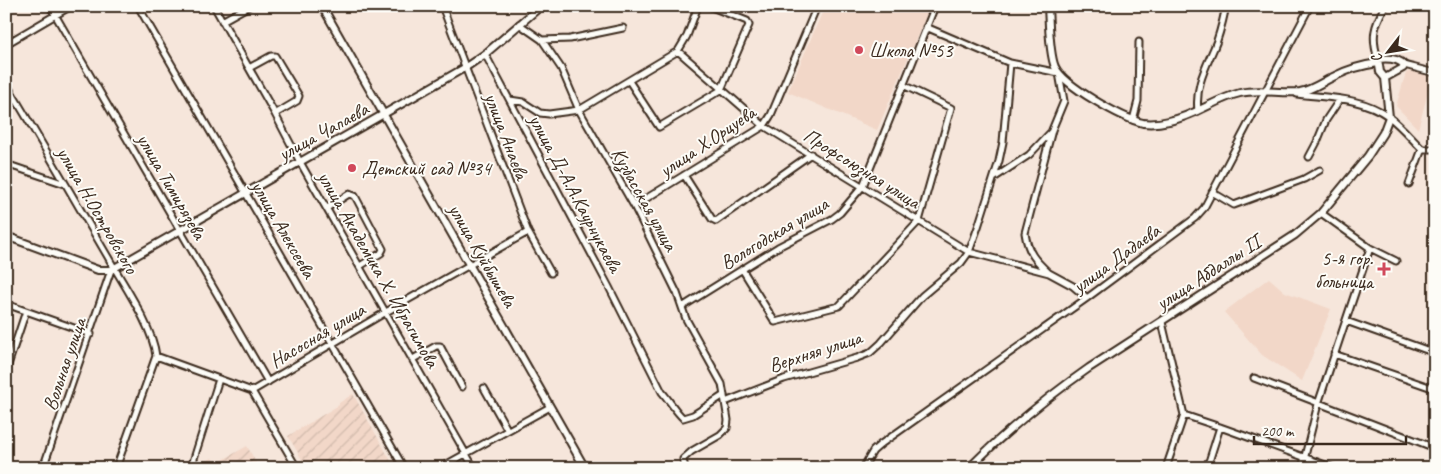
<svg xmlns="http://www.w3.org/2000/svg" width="1441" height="474" font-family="Caveat,sans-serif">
<defs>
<pattern id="industrial-furrows" width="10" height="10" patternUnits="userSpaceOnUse" patternTransform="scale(1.25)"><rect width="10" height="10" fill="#f2d7c8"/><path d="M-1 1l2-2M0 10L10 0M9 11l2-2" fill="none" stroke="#d0b9ab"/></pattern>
</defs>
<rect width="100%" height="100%" fill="#f6e6db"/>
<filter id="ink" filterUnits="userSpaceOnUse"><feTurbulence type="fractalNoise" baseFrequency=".02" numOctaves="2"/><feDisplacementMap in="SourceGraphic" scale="10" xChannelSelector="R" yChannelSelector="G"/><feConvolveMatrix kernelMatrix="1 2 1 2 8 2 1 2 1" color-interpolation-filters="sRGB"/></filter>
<g filter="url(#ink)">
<path fill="#f2d7c8" d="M825 6H923L929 9 877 130 788 92Z
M1415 69 1433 74 1418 129 1396 106 1406 73Z
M1269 278 1285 292 1331 309 1302 381 1262 355 1224 312Z"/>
<path fill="url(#industrial-furrows)" d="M353 394 395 468H307L288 436 339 405V403Z
M247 446 259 468H200L199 465 212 458 216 464Z"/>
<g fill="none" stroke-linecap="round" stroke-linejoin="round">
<defs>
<path id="minor" d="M50 6 268 382
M138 6 404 468
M214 6 275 114 300 162 474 468
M442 6 528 232 551 273
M222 21 249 6
M519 24 542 40 561 68 579 110 634 206 677 293 686 319 722 384 728 420 727 428 720 435 692 451 683 459 685 468
M926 27 1010 63
M542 40 570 39 623 28
M6 44 71 6
M678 51 764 126 969 252 1049 273 1073 286 1087 298
M485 54 609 287 662 392C669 400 676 412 683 418L693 415 724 395
M1378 59C1371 37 1374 26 1385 6
M1404 65 1435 73
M249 68 271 56H275L299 96 297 101 275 114
M629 81 659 127 721 90 749 25 747 21 709 6
M6 83C41 141 74 199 108 257 123 284 153 327 156 356L116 468
M1297 94C1327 98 1362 97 1388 116 1400 125 1411 138 1422 149L1409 184
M6 97 16 101
M510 100 523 102 540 113 549 114 579 110 678 51 687 36 698 6
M1198 111C1195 87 1205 69 1214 48 1220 35 1223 20 1226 6
M1133 120 1138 101 1139 42
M1422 149H1435
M1309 157 1317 142 1326 120 1340 99
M6 164 65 184
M684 175 712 219 716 221 811 154
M994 178 1029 155 1051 132
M1212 192 1234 205 1304 179 1320 170
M634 206 764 126 771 115 817 6
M327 208 349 194 355 196 383 249 381 253 360 266
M1321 213 1370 248 1396 261
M742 269 775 322 839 306 919 221 951 108 903 85
M6 304 91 334
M682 307 778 247 832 219 840 213 863 186 935 6
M1346 321 1435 353
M1162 322 1184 415 1220 427
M1334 354 1435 389
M156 356 252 391
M413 359 436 346H440L462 387
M6 371 26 311
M1254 378 1435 448
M484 388 507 429
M252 391 386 312 528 232
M252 391 297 468
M725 402 784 379 857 358 870 353 881 343 922 296 961 263 969 252 978 227 999 161 1003 142 1010 63 1059 73 1064 101 1052 130 1025 233C1028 253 1035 260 1049 273
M1208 462 1223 468
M43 468 111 270
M191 468 219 379
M440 468 550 407
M863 468 873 451 881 444 1087 298 1195 218 1204 208 1310 6
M1166 468 1184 415
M1207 468 1220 427 1334 468
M1302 468 1318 404 1370 248
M1433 468 1435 464"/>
<path id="tertiary" d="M322 6 585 468
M1048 6C1049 22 1049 53 1055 67 1064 86 1122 118 1143 123 1152 124 1161 123 1169 121 1195 116 1215 99 1240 93 1259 88 1280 94 1300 92 1312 90 1324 81 1335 76 1349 69 1363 65 1378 63
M6 236 98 270H111L466 67 485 54 541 6
M969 468C1006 431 1046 398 1089 368L1295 235 1321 213 1368 156 1383 133 1389 117 1385 78 1403 68 1404 65C1398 58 1387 58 1378 59L1380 72 1385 78"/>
</defs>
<use href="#minor" stroke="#3b2a1e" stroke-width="9"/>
<use href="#tertiary" stroke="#3b2a1e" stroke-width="10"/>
<use href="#minor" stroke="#fdfcf7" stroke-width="5"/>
<use href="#tertiary" stroke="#fdfcf7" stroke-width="6"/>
</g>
</g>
<g fill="#d1495b" stroke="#fdfcf7" stroke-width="2">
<circle cx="859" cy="50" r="5"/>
<circle cx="352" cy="168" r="5"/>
<path d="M1381.5 261.5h5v5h5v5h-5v5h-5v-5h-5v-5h5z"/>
</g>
<g text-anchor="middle" stroke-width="4" stroke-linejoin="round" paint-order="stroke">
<g font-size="20" fill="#3b2a1e" stroke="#fdfcf7" text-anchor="start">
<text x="869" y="57">Школа №53</text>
<text x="362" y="175">Детский сад №34</text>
<text x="1373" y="265" text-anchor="end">5-я гор.<tspan x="1373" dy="23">больница</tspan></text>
</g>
<g font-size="20" fill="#3b2a1e" stroke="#fdfcf7">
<text transform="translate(323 131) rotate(-29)" y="7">улица Чапаева</text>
<text transform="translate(507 136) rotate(69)" y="7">улица Анаева</text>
<text transform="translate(707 141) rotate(-34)" y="7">улица Х.Орцуева</text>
<text transform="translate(862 168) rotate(32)" y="7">Профсоюзная улица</text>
<text transform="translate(172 186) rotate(60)" y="7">улица Тимирязева</text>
<text transform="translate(576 193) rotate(62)" y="7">улица Д-А.А.Каурнукаева</text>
<text transform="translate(645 199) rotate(61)" y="7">Кузбасская улица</text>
<text transform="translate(98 210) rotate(60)" y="7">улица Н.Островского</text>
<text transform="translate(284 229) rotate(60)" y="7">улица Алексеева</text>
<text transform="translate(774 233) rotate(-31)" y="7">Вологодская улица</text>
<text transform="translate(483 255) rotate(60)" y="7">улица Куйбышева</text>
<text transform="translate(1116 258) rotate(-36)" y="7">улица Дадаева</text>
<text transform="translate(379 269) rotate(60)" y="7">улица Академика Х. Ибрагимова</text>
<text transform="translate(1208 272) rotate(-33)" y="7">улица Абдаллы II</text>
<text transform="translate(317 335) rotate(-31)" y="7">Насосная улица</text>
<text transform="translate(815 351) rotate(-18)" y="7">Верхняя улица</text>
<text transform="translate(64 364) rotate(-71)" y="7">Вольная улица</text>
</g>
</g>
<rect width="1441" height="474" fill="none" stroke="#fdfcf7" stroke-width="25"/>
<rect x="12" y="12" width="1416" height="449" fill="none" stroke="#3b2a1e" stroke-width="2" filter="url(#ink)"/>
<g transform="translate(1388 52) rotate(239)" stroke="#fdfcf7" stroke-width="4" paint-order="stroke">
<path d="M0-4L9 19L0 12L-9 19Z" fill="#3b2a1e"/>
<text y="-8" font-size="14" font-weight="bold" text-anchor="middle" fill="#3b2a1e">С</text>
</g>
<path d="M1254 436v8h152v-8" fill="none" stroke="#3b2a1e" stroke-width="2.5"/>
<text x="1261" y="436" font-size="15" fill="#3b2a1e" stroke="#fdfcf7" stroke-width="4" paint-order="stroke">200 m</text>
</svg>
